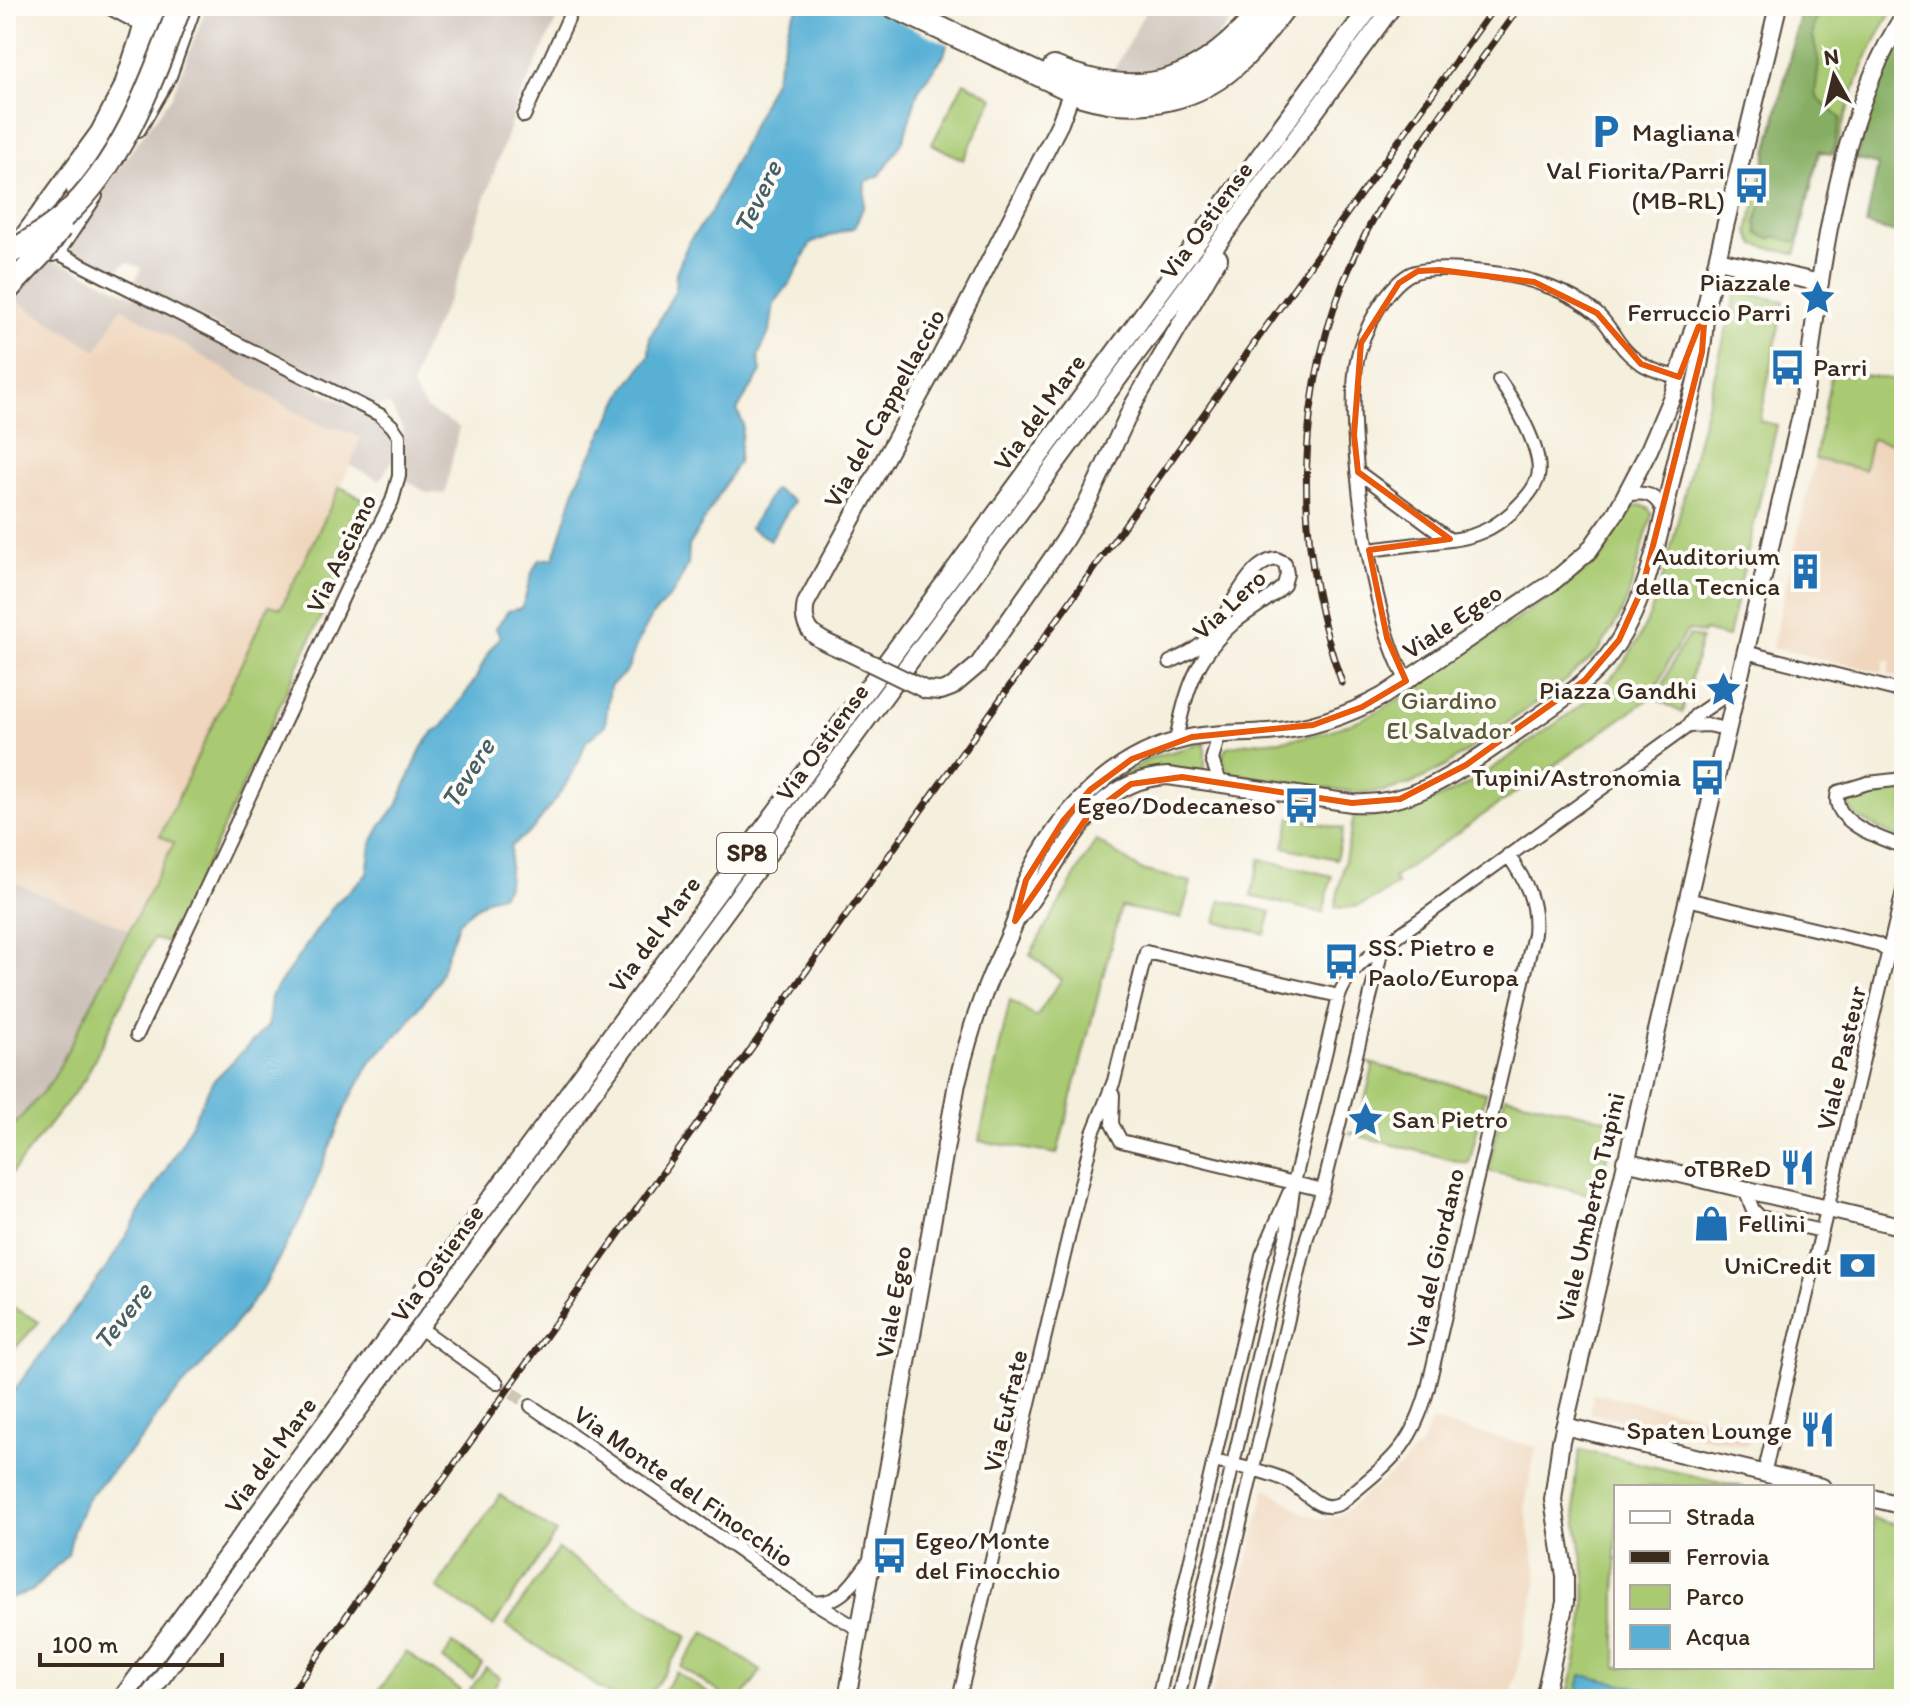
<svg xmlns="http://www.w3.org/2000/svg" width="1910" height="1705" font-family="Itim,sans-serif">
<rect width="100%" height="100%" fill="#fdfcf7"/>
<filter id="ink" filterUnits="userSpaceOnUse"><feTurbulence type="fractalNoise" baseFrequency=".0125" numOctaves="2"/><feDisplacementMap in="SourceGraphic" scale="16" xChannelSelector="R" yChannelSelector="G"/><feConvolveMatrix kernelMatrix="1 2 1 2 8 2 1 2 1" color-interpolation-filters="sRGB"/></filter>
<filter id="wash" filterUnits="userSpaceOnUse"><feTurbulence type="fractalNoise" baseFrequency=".006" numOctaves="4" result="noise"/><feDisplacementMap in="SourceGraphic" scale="32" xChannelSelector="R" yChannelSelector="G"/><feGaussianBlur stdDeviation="1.8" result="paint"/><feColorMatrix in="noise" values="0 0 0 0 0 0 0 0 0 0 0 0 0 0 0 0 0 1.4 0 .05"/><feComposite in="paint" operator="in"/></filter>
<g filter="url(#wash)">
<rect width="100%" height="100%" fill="#f5efdd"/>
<path fill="#efd6bc" d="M9 296 121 306 297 413 330 429 337 428 360 439 350 466 281 608 269 606 160 835 174 842 128 929 6 879V299Z
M1871 439 1904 446 1902 677 1888 674 1891 661 1884 660 1882 672 1772 648 1815 459 1863 469Z
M1594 1393 1751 1427 1747 1446 1589 1413Z
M1431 1421 1536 1447 1525 1507 1537 1572 1536 1589 1510 1699H1211L1266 1488 1302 1512 1323 1519 1341 1514 1398 1469 1422 1444Z"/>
<path fill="#cdc2b9" d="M210 6H563L518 102 457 281 419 361 412 388 426 409 459 427 445 494 427 493 406 480 400 472 403 429 390 405 369 407 134 283 141 268 127 262 116 271 60 247 172 96 205 11Z
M1148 6H1244L1213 42 1178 63 1159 71 1143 73 1113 72Z
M52 261 63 263 184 320 387 425 393 433 392 461 380 480 350 466 360 438 337 428 330 429 297 413 121 307 97 351 9 296 42 262Z
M6 879 128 929 52 1081 6 1135Z"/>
<path fill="#a9ca72" stroke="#727a48" stroke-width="2" d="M1802 6H1895C1864 56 1849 98 1835 155L1819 152 1796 254 1755 245 1748 232Z
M964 82 994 98 963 160 932 144Z
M1736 292 1784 301 1760 421 1777 425 1728 637 1704 631 1702 634 1690 630 1686 632 1671 656 1653 696 1393 878 1398 884C1377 897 1361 911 1335 907L1354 816C1426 813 1463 790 1520 749 1554 724 1597 698 1623 664 1659 614 1671 546 1686 487 1703 422 1719 357 1736 292Z
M1832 370 1904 381 1901 409 1904 415 1897 414 1892 443 1871 439 1864 470 1815 459Z
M340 487 373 504 170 943 153 939 85 1079 6 1180V1135L52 1081 174 843 160 836 269 605 281 608Z
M1641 505 1649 509 1652 515 1628 597 1620 616 1598 652 1555 689 1446 766 1411 784 1385 791 1360 793 1234 774 1224 766 1223 753 1228 747C1252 740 1278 742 1303 737 1336 731 1367 718 1396 701L1567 585 1589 567 1632 508Z
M1689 635 1701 639 1682 713 1657 699 1675 657Z
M1205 743V772L1171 769 1102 794 1099 791 1152 757Z
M1877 786H1904V841L1858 818 1845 800 1850 793Z
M1291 817 1343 829 1336 859 1284 847Z
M1096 840 1141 870 1191 882 1181 918 1121 907 1057 1154 979 1141 1010 1000 1036 1017 1061 980 1030 954Z
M1260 859 1332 876 1323 913 1251 896Z
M1221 900 1271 912 1265 934 1216 922Z
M1369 1063 1486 1093 1469 1164 1348 1133H1357L1373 1067Z
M1505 1096 1615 1121 1598 1196 1488 1171Z
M6 1303 39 1322 6 1358Z
M1580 1450 1743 1487H1616V1667H1872V1518L1904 1526V1699H1566C1577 1661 1588 1618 1585 1577 1580 1526 1567 1505 1580 1450Z
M500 1495 556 1533 493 1626 437 1588Z
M558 1549 688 1637 647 1699H616L506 1625Z
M705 1632 761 1671 741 1699H729L681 1667Z
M453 1644 482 1664 472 1679 443 1659Z
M406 1652 460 1690 454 1699H373Z
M486 1668 500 1678 485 1699 465 1697Z
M676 1672 714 1697 713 1699H658Z"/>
<path fill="#86ae64" stroke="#606c41" stroke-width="2" d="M1807 6H1823L1814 24 1813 36 1819 63 1815 93 1818 99 1841 118 1832 154 1819 151 1798 239 1795 242 1777 237 1770 239 1758 234 1756 222 1762 203 1761 182 1800 14Z
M1904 36V235L1866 225 1878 165 1856 159 1874 99Z"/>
<path fill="#58b0d5" stroke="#4a6d7a" stroke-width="2" d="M799 6H967L948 41 944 55 918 91 903 141 880 175 865 182 864 205 855 227 811 243 791 281 774 304 770 330 758 357 761 372 737 410 743 424 738 462 689 546 688 565 674 592 652 616 636 646 627 671 610 686 605 726 586 741 579 761 563 789 532 830 511 846 508 884 501 895 487 899 459 921 437 983 403 1029 372 1060 347 1104 305 1210 263 1288 211 1355 160 1411 145 1435 86 1500 73 1531 68 1554 32 1591 6 1599V1401L109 1264 183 1141 212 1082 268 1026 271 996 335 904 367 874 371 844 382 824 397 806 422 747 433 733 443 726 475 680 489 651 500 637 496 628 508 611 521 608C530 590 527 577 539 560L554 558 577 483 625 389 649 356 650 337 675 291 676 273 689 241 710 214 775 78 790 21Z
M774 489 794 501 770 540 750 528Z
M1581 1675 1692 1699H1576Z"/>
<path fill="#f5efdd" d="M866 6H951L968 14 951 46Z"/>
</g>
<g filter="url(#ink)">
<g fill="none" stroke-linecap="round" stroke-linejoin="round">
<path stroke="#d0c8b7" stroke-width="12" stroke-dasharray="12 6" stroke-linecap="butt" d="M497 1383 531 1406"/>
<defs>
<path id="street" d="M106 6 143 26
M524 116 574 6
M139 130 170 76 195 6
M58 253 380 415 392 426 399 436V476L392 501 350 582 137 1035
M53 255 58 253 96 196
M6 269 28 262
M1358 472 1450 540 1369 550
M1626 495C1645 491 1657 494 1663 513
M1450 540C1475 537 1493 529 1512 512 1522 502 1534 491 1538 477 1544 452 1514 401 1499 380
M1745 652 1904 692
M1170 662C1185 655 1200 648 1212 634 1230 613 1247 561 1277 559L1285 563 1287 574 1284 585C1270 600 1251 609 1235 622 1196 656 1185 692 1176 741
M1407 680C1371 625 1344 426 1357 360 1362 333 1385 288 1410 274 1429 265 1479 271 1501 274 1532 279 1571 292 1596 313 1605 320 1611 331 1618 341 1633 363 1653 372 1679 377
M1688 726 1708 725 1726 729
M1219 734 1212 760 1220 782
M1904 779 1868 783 1838 792C1829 822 1882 839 1904 847
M1687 899 1877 944 1889 952 1904 955
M1113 1095 1112 1124 1121 1141 1323 1190
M1745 1190 1753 1210 1760 1217 1822 1231
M420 1328 497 1383
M531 1406 812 1601 860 1630
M1214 1461C1238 1467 1265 1470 1287 1481 1306 1490 1318 1515 1341 1503 1388 1462 1411 1451 1428 1388L1534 934C1537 902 1526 881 1508 855
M1764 1474 1904 887
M812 1602C841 1606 855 1580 871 1559
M959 1699 1093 1133 1114 1081 1146 952 1339 996
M1158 1699 1262 1255 1289 1193
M1178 1699 1287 1233 1294 1183 1339 996C1346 977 1358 965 1374 953L1688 726 1695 716 1735 689
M1199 1699 1307 1237 1323 1190 1382 949"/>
<path id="secondary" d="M75 190C119 135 142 73 163 6
M15 247 99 132 122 88 149 6
M1718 260 1820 283
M852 654C827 642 798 637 806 603L940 358 1060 123 1072 91
M926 690 941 691 952 687 978 665 1064 541 1089 499 1133 405 1219 258
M1016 920C1061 867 1086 779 1168 776L1352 803C1405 807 1449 778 1491 749 1529 722 1576 695 1606 659 1651 602 1661 521 1678 453 1689 406 1705 358 1705 310L1778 6
M1625 1161 1904 1227
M1564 1426 1822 1487
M1872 1498 1904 1506
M146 1699 1393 6
M847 1699 957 1083C966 1047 976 1012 990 978 998 959 1008 941 1015 922 1019 909 1020 895 1026 881 1058 813 1113 754 1189 738 1215 733 1241 734 1268 732 1308 729 1347 716 1383 696L1554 581 1588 552 1617 511 1649 450 1673 394 1693 329 1705 310
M1544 1699 1565 1602V1576L1553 1500 1561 1441 1801 415C1809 373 1813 330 1819 288 1833 194 1853 96 1904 15"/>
<path id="primary" d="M122 1699 1371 6"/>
<path id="highway" d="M893 6 1082 95C1138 112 1200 101 1242 58 1258 43 1271 24 1285 6
M1054 68C1146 106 1205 80 1265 6"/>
</defs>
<use href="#street" stroke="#57483b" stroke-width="16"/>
<use href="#secondary" stroke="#57483b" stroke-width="20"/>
<use href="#primary" stroke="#57483b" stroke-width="22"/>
<use href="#highway" stroke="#57483b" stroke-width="26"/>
<use href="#street" stroke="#fff" stroke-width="12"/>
<use href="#secondary" stroke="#fff" stroke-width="16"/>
<use href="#primary" stroke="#fff" stroke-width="18"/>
<use href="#highway" stroke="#fff" stroke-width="22"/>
<defs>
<path id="rail" d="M1342 683C1292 544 1293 388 1356 253 1397 166 1465 84 1520 6
M287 1699 1495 6"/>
</defs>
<use href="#rail" stroke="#3b2a1e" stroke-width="7"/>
<use href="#rail" stroke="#fdfcf7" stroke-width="4" stroke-dasharray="12" stroke-linecap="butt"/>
<defs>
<path id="secondary-bridge" d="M852 654 926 690"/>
<path id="highway-bridge" d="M6 255C26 243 46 232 63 217 123 164 153 78 180 6
M6 291 41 254 60 228"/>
</defs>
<use href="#secondary-bridge" stroke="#57483b" stroke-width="20" stroke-linecap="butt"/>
<use href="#highway-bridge" stroke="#57483b" stroke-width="26" stroke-linecap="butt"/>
<use href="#secondary-bridge" stroke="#fff" stroke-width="16"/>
<use href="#highway-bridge" stroke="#fff" stroke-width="22"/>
</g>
</g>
<path fill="none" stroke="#e8590c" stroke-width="6" stroke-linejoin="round" d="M1440 270 1534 282 1597 313 1641 364 1679 377 1705 310 1702 352 1642 589 1619 640 1585 680 1466 765 1400 799 1352 803 1182 777 1131 784 1088 816 1015 921 1026 880 1063 821 1090 790 1132 759 1192 737 1313 725 1362 707 1406 681 1387 638 1369 550 1450 539 1358 472 1354 435 1361 343 1399 283 1418 271Z"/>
<defs>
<symbol id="parking-bare" viewBox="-9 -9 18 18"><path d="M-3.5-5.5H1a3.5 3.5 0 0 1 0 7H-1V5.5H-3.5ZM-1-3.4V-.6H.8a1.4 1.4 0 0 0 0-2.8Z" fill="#1f6fb2" stroke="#fdfcf7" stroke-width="2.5" paint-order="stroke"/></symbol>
<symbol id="bus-bare" viewBox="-9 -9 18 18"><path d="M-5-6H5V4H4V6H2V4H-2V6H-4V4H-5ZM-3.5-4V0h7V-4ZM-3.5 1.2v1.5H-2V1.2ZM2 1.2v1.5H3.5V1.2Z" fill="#1f6fb2" stroke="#fdfcf7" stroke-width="2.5" paint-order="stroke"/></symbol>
<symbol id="sight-bare" viewBox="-9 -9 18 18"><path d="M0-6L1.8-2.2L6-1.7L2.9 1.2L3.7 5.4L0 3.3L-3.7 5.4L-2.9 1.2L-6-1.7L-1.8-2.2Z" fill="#1f6fb2" stroke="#fdfcf7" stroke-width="2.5" paint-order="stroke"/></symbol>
<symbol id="building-bare" viewBox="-9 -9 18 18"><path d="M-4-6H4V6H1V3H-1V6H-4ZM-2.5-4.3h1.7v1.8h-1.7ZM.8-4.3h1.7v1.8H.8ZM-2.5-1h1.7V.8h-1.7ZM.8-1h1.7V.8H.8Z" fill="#1f6fb2" stroke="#fdfcf7" stroke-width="2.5" paint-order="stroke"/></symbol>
<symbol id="restaurant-bare" viewBox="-9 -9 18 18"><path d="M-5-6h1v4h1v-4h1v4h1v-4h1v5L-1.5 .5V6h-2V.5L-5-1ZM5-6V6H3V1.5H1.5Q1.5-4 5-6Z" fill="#1f6fb2" stroke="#fdfcf7" stroke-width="2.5" paint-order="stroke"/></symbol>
<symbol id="shop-bare" viewBox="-9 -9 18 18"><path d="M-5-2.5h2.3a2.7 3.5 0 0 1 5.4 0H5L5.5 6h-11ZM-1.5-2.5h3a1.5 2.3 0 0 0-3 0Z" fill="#1f6fb2" stroke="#fdfcf7" stroke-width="2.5" paint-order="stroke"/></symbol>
<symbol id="bank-bare" viewBox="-9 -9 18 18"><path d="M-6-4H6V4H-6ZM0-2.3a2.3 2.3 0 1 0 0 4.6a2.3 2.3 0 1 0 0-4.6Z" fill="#1f6fb2" stroke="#fdfcf7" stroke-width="2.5" paint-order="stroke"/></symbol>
</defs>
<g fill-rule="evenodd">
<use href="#parking-bare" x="1580" y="106" width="51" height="51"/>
<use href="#bus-bare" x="1726" y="160" width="51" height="51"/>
<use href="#sight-bare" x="1792" y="272" width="51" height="51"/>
<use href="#bus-bare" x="1762" y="342" width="51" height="51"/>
<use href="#building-bare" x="1780" y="546" width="51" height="51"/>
<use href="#sight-bare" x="1698" y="664" width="51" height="51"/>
<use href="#bus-bare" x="1682" y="752" width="51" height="51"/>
<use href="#bus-bare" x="1276" y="780" width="51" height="51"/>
<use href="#bus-bare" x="1316" y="936" width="51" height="51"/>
<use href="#sight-bare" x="1340" y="1094" width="51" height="51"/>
<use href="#restaurant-bare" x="1772" y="1142" width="51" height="51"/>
<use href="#shop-bare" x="1686" y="1198" width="51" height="51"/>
<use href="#bank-bare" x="1832" y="1240" width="51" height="51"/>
<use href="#restaurant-bare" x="1792" y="1404" width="51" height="51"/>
<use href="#bus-bare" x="864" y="1530" width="51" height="51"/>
</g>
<g text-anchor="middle" stroke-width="8" stroke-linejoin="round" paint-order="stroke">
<rect fill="#fdfcf7" stroke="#75695f" stroke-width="2" x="717" y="833" width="60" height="40" rx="6"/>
<g font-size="24" font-weight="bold" fill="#3b2a1e">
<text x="747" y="861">SP8</text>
</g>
<g font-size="26" fill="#3b2a1e" stroke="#fdfcf7" text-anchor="end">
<text x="1632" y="141" text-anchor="start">Magliana</text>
<text x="1725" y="179">Val Fiorita/Parri<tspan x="1725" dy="30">(MB-RL)</tspan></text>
<text x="1791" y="291">Piazzale<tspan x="1791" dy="30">Ferruccio Parri</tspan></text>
<text x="1813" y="376" text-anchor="start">Parri</text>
<text x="1780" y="565">Auditorium<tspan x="1780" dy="30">della Tecnica</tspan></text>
<text x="1697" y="699">Piazza Gandhi</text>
<text x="1681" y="786">Tupini/Astronomia</text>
<text x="1276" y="814">Egeo/Dodecaneso</text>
<text x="1368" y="956" text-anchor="start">SS. Pietro e<tspan x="1368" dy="30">Paolo/Europa</tspan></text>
<text x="1392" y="1128" text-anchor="start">San Pietro</text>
<text x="1771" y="1177">oTBReD</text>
<text x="1738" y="1232" text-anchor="start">Fellini</text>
<text x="1832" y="1274">UniCredit</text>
<text x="1792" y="1439">Spaten Lounge</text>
<text x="915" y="1549" text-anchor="start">Egeo/Monte<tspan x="915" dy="30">del Finocchio</tspan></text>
</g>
<g font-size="26" fill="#3b2a1e" stroke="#fdfcf7">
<text transform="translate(1206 220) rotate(-54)" y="9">Via Ostiense</text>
<text transform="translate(884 408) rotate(-61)" y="9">Via del Cappellaccio</text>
<text transform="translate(1039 412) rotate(-54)" y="9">Via del Mare</text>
<text transform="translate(341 553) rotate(-64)" y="9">Via Asciano</text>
<text transform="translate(1229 604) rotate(-43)" y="9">Via Lero</text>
<text transform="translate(1452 621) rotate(-34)" y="9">Viale Egeo</text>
<text transform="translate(822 742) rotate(-54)" y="9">Via Ostiense</text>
<text transform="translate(654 934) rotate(-54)" y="9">Via del Mare</text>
<text transform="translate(1841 1058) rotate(-77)" y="9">Viale Pasteur</text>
<text transform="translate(1590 1207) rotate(-77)" y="9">Viale Umberto Tupini</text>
<text transform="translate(1435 1258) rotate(-77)" y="9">Via del Giordano</text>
<text transform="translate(437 1263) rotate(-54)" y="9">Via Ostiense</text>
<text transform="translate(893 1302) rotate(-80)" y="9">Viale Egeo</text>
<text transform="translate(1005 1411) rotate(-77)" y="9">Via Eufrate</text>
<text transform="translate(270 1455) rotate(-54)" y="9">Via del Mare</text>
<text transform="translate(684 1486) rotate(35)" y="9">Via Monte del Finocchio</text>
</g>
<g font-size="26" fill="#5c5a37" stroke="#fdfcf7">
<text x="1449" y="709">Giardino<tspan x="1449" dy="30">El Salvador</tspan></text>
</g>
<g font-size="28" font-style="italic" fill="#476067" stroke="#fdfcf7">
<text transform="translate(757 197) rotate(-64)" y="10">Tevere</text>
<text transform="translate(467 773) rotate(-58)" y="10">Tevere</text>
<text transform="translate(122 1316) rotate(-52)" y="10">Tevere</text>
</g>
</g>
<rect width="1910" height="1705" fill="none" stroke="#fdfcf7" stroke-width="32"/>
<rect x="1614" y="1485" width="260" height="184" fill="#fdfcf7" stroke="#afa8a0" stroke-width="2"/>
<rect x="1630" y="1511" width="40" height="12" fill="#ffffff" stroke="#afa8a0" stroke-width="2"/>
<text x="1686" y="1525" font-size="24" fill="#3b2a1e">Strada</text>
<rect x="1630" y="1551" width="40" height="12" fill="#3b2a1e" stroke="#afa8a0" stroke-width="2"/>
<text x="1686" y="1565" font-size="24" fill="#3b2a1e">Ferrovia</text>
<rect x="1630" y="1585" width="40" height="24" fill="#a9ca72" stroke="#afa8a0" stroke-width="2"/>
<text x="1686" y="1605" font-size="24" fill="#3b2a1e">Parco</text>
<rect x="1630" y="1625" width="40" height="24" fill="#58b0d5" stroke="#afa8a0" stroke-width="2"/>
<text x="1686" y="1645" font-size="24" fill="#3b2a1e">Acqua</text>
<g transform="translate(1834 76) rotate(352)" stroke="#fdfcf7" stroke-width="6" paint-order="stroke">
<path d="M0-6L14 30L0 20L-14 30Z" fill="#3b2a1e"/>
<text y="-12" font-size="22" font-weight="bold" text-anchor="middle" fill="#3b2a1e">N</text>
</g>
<path d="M40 1653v12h182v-12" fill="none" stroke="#3b2a1e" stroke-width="4"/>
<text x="52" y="1653" font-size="24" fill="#3b2a1e" stroke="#fdfcf7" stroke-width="6" paint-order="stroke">100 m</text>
</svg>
